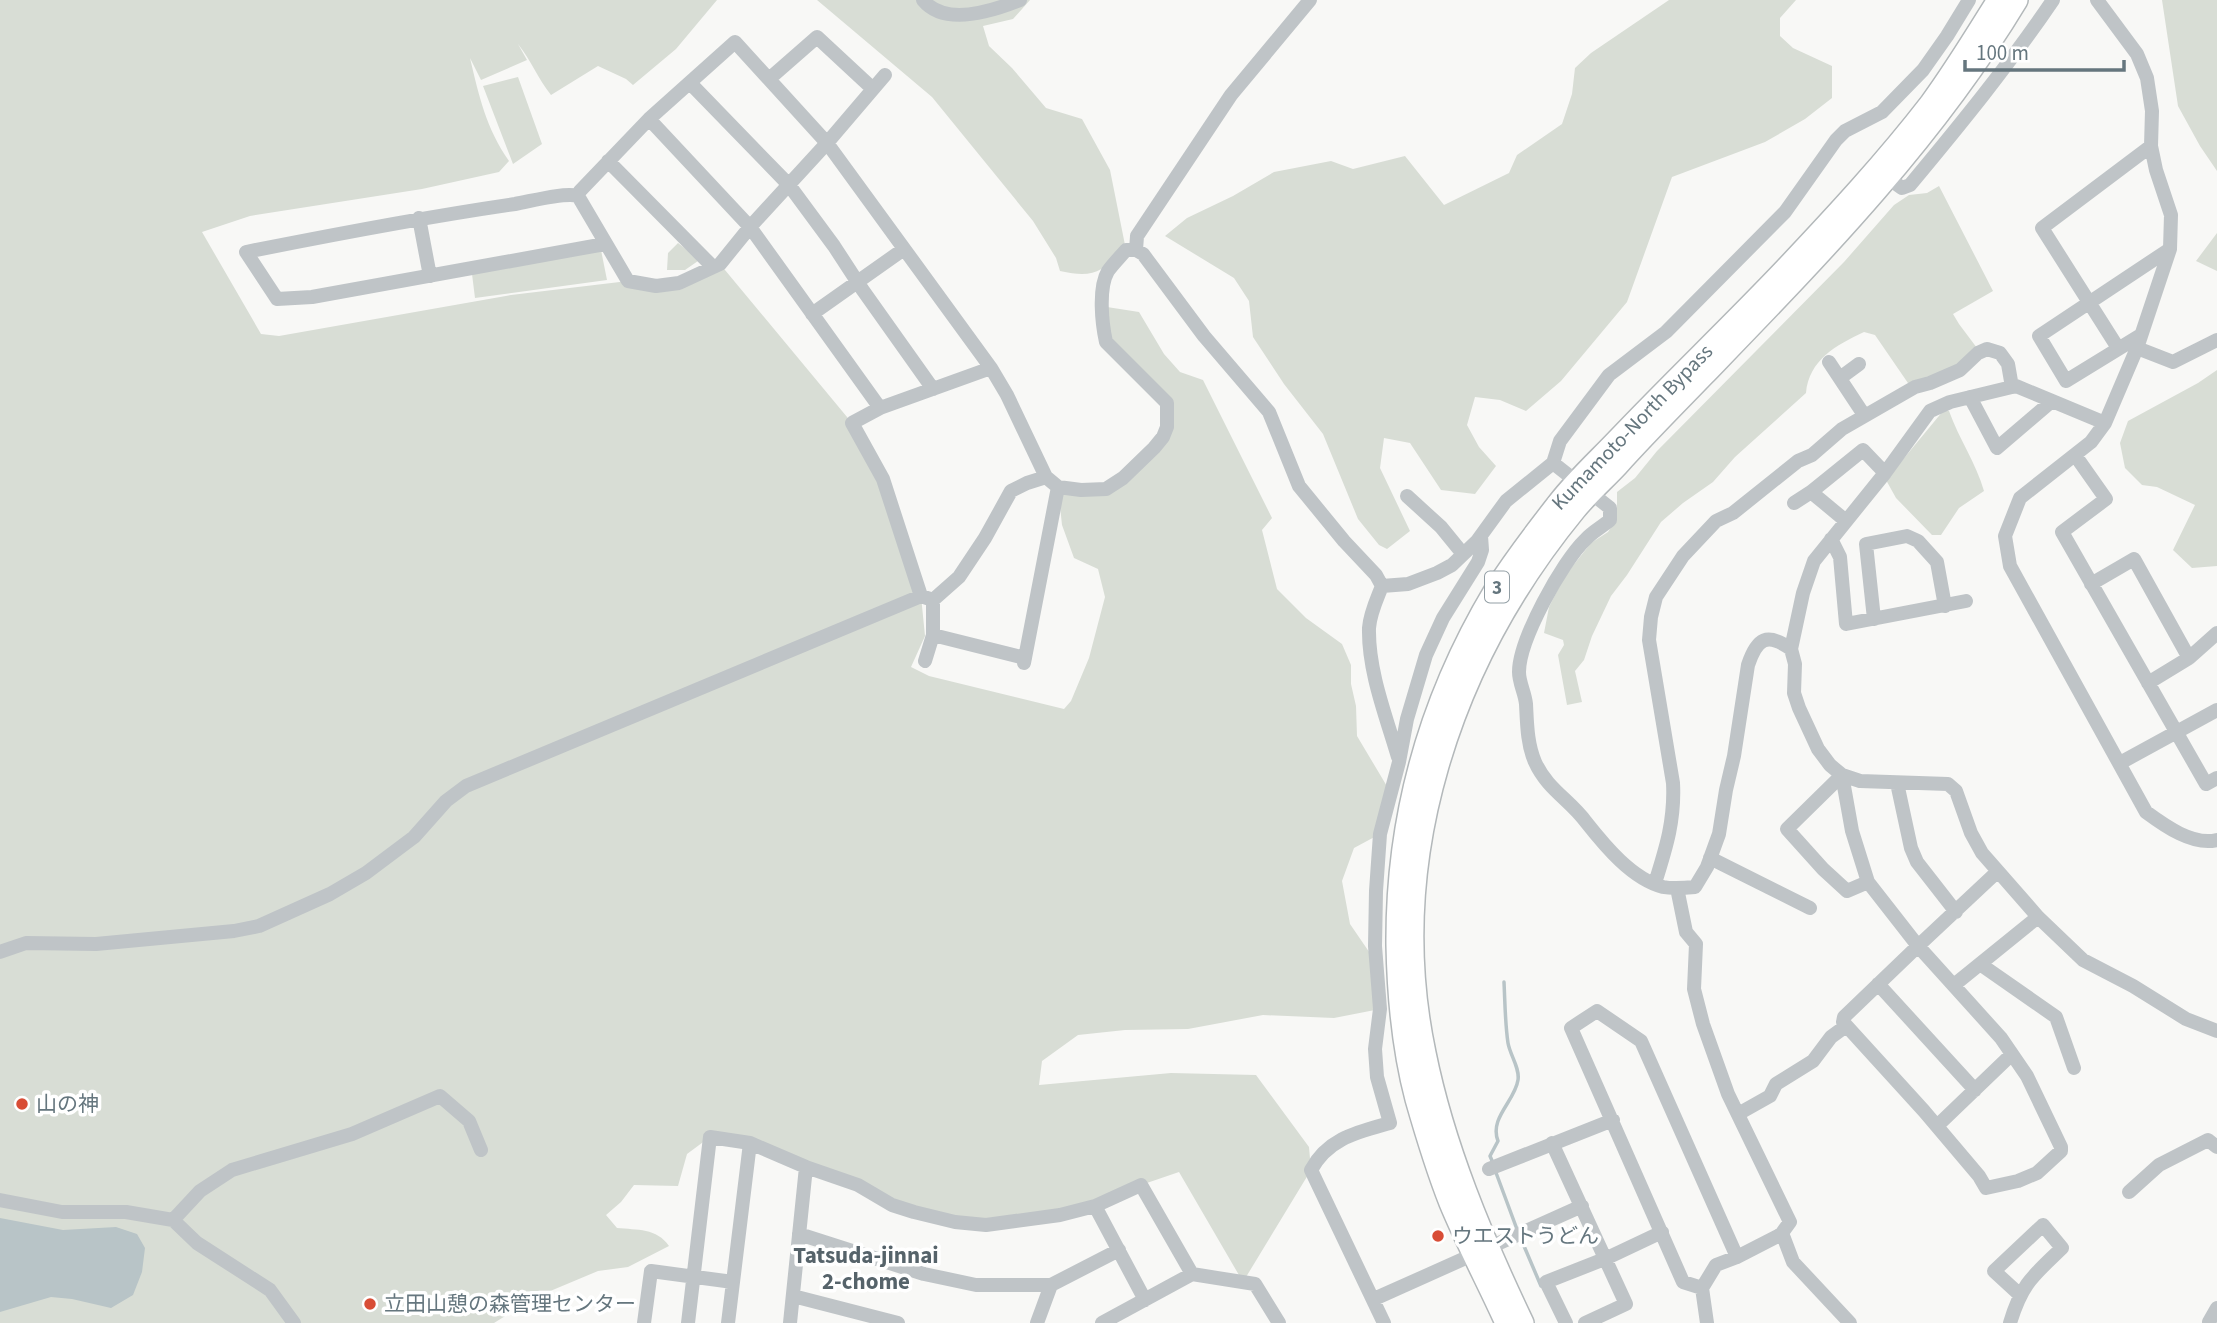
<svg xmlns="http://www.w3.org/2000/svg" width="2217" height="1323" font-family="'Source Sans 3','Noto Sans JP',sans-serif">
<rect width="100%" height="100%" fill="#f8f8f6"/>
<path fill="#d8ddd5" d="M0 0H717L676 49 633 85 626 79 598 66 551 95C538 79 531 60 518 44L527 60 481 80 470 58C479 96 486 128 509 161L499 172 422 189 250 216 202 232 261 334 279 336 511 295 628 281 656 286 720 264 852 423 873 459 921 596 925 636 911 667 929 676 1064 709 1071 701 1089 658 1105 597 1098 569 1074 558 1062 525 1058 487 1106 489 1154 448 1167 403 1103 329 1107 307 1139 312 1164 354 1180 372 1203 380 1272 518 1262 530 1277 589 1306 618 1342 644 1351 665V684L1356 706 1357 736 1391 793 1380 834 1354 848 1342 881 1350 924 1376 962 1380 1009 1334 1018 1263 1015 1188 1029 1125 1030 1078 1035 1042 1061 1039 1085 1171 1073 1256 1075 1309 1147 1311 1170 1243 1282 1179 1172 1141 1185 1095 1206 955 1222 858 1185 710 1137 687 1154 678 1186 634 1185 621 1202 606 1215 617 1228C637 1230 657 1228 669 1246L628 1267 598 1271 536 1297 494 1323H0Z
M817 0H1030L1013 19 983 26 989 46 1012 68 1046 108 1082 119 1110 170 1126 250C1100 271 1095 279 1060 271L1056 258 1033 221 932 97Z
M1669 0H1796L1780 18V36L1793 48 1832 66V98L1805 119 1765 142 1672 177 1627 302 1561 381 1526 411 1500 400 1475 397 1467 425 1479 447 1496 466 1475 494 1441 490 1410 443 1384 438 1380 468 1410 531 1387 549 1379 545 1358 519 1323 434 1284 384 1253 337 1249 301 1234 278 1165 236 1187 218 1233 196 1274 172 1331 161 1353 169 1405 156 1444 205 1509 173 1517 155 1562 124 1572 94 1575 68 1591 53Z
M2162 0H2217V171L2200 146 2178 106Z
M518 77 542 144 513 164 483 86Z
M1939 186 1993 291 1953 314 1959 324 1977 348 1950 372 1910 386 1875 335 1864 332C1836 345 1809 360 1806 393L1735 457 1713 482 1683 503 1661 522 1627 575 1611 596 1592 636 1584 660 1575 671 1582 702 1567 705 1558 655 1564 645 1563 640 1544 633 1549 607 1564 577 1591 543 1608 532 1613 524 1617 510V492L1635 478 1657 451 1844 262 1894 205 1909 195 1927 193Z
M2217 233V271L2196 261Z
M678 243 691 253 698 261 685 270H667L668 253Z
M601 250 607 280 475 298 472 274Z
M2217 370V566L2192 568 2173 550 2195 505 2157 487 2142 485 2125 468 2120 443 2128 421 2198 383Z
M1943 411H1949C1959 439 1976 463 1984 491L1959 508 1941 535H1932L1896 498 1886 480Z"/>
<path fill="#b8c4c7" d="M0 1218 63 1230 116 1227 137 1234 145 1248 142 1272 133 1295 111 1308 72 1299 51 1297 0 1312Z"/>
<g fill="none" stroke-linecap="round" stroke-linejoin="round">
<path stroke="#b8c4c7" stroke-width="3.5" d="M1493 1163 1490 1156 1498 1141C1489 1118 1515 1101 1518 1080 1520 1068 1510 1055 1508 1043 1505 1023 1505 1002 1504 982
M1495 1170 1518 1232
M1521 1239 1541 1286"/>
<defs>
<path id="highway" d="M1506 1323C1488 1283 1467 1244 1450 1203 1437 1170 1426 1134 1416 1099 1403 1050 1398 997 1397 945 1396 818 1429 700 1495 590 1514 560 1537 530 1559 502 1576 480 1598 460 1617 440 1673 381 1731 326 1786 268 1836 215 1886 161 1930 104 1955 70 1976 35 1998 0
M1523 1323C1482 1237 1444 1147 1425 1053 1384 859 1451 661 1575 510 1588 494 1604 480 1618 465 1646 434 1675 405 1704 375 1818 257 1932 141 2017 0"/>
</defs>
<use href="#highway" stroke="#b3b8ba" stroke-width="24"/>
<path stroke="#bfc4c7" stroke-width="14" d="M923 0C945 27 993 11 1020 0
M2097 0 2137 54 2147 78 2152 111 2151 146 2156 170 2171 215 2170 249 2137 348 2105 423 2091 442 2020 498 2005 536 2010 566 2146 812C2165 826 2193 846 2217 840
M769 79 817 37 873 89
M690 83 789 185 834 246 862 289 933 389
M649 119 750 227 880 408
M608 161 713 267
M1888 178 1902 188 1910 185C1960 125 2009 65 2053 0
M578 196 580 191 649 119 735 42 827 143 991 368 1007 395 1046 477 1058 487 1081 490 1106 489 1123 478 1154 448 1163 437 1167 427V403L1106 342C1102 324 1098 288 1108 271 1113 264 1120 257 1126 250H1136L1143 254 1204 336 1269 412 1299 486 1344 541 1376 575 1382 586
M419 218 430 276
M605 244 312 297 277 299 246 252C336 234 425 217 515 204 532 201 565 192 578 196L628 281 656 286 679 283 720 264 750 227 827 143 885 75
M1136 250 1137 236 1231 95 1310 0
M812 314 904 249
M2141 335 2066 381 2039 336 2170 249
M2118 348 2042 228 2151 146
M2137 348 2173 362 2217 340
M1829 362 1864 415
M1840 378 1859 364
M1970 397 1997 448 2052 401
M2105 423 2016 386 1950 402 1930 411 1885 473 1814 561 1803 593 1791 649 1795 664 1794 693 1799 708 1818 749 1830 765 1842 775 1860 781 1948 784 1956 791 1971 833 1982 853 2038 917 2083 960 2133 986 2186 1019 2217 1031
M2075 455 2106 499 2062 532 2206 784 2217 778
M1553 463 1610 508V520C1602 527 1592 532 1585 540 1562 562 1519 640 1519 672 1519 683 1525 693 1526 704 1527 722 1527 744 1535 762 1547 789 1570 800 1586 822 1605 846 1632 879 1663 887 1673 889 1684 888 1695 887L1707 867 1719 834 1726 790 1734 756 1748 665C1757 638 1767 632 1791 649
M1407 496 1441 527 1463 554
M1794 503 1811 492
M1846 521 1811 492 1863 450 1885 473
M1831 539 1840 557 1846 624 1966 601
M2091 584 2134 559 2189 658 2148 683
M1382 586 1408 584 1437 573 1452 565 1477 541 1506 501 1553 463 1560 441 1609 375 1666 332 1785 212 1836 140 1845 131 1882 112 1923 70 1947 36 1969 0
M1382 586C1377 599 1370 613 1369 628 1368 671 1386 716 1398 757
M921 596 883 479 852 423 880 408 991 368
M933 600 959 577 985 538 1011 491 1027 483 1046 477
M1874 619 1866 544 1907 536 1918 541 1937 562 1945 606
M933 635 1025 658
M2189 658 2217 633
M1024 663 1058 487
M2120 763 2217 710
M1842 775 1852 831 1868 882 1918 946 1997 872
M1842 775 1787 829 1823 869 1847 891 1868 882
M1897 783 1911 848 1917 862 1956 912
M1710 858 1810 908
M1655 883C1666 848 1675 820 1673 783L1649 640 1651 617 1656 597 1683 556 1716 521 1733 513 1798 461 1812 455 1842 429 1915 387 1930 383 1960 370 1978 353 1987 349 2000 353 2008 364 2012 387
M1677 888 1686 932 1696 944 1694 989 1703 1024 1728 1094 1790 1222 1782 1233 1778 1236 1737 1257 1716 1265 1702 1288 1707 1323
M1918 946 2001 1038 2027 1076 2061 1147V1151L2037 1173 2018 1181 1986 1188 1979 1176 1924 1111 1843 1022 1844 1017Z
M0 952 26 943 96 944 234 931 259 926 330 894 366 873 414 837 446 801 466 786 921 596 933 600V635L925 661
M1980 964 2056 1017 2074 1068
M1878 984 1975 1090
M1954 985 2038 917
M1738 1114 1770 1096 1776 1084 1813 1061 1831 1037 1846 1026
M1937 1126 2012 1054
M1552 1143 1626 1304 1585 1323
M1489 1169 1613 1120
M2129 1192 2159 1165 2208 1140 2217 1147
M0 1200 62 1212H126L173 1220 197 1243 270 1290 294 1323
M1095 1206 1145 1300
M173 1220 200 1191 232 1170 352 1134 440 1096 469 1121 481 1150
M1782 1233 1793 1262 1850 1323
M799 1234 924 1274 976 1285H1051L1119 1250
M1702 1288 1683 1282 1571 1028 1597 1011 1641 1041 1737 1257
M793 1296 898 1323
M1374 1299 1582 1206
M2209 1322 2217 1308
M644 1323 651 1271 733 1282
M688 1323 710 1137 750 1143 806 1167 858 1185 892 1205 914 1212 955 1222 986 1225 1060 1215 1095 1206 1141 1185 1192 1274
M728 1323 750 1143
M790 1323 806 1167
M1037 1323 1051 1285
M1102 1323 1192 1274 1255 1284 1279 1323
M1384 1323 1311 1170C1328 1138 1358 1132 1390 1123L1377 1077 1375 1049 1380 1009 1375 946 1376 891 1380 834 1399 762 1407 719 1426 655 1443 618 1478 562 1482 550 1481 536
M1566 1323 1546 1282 1607 1258 1662 1232
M2010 1323C2022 1283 2033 1276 2062 1248L2043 1225 1994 1271 2019 1294"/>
<use href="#highway" stroke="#fff" stroke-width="21"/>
</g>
<g fill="#d84d36" stroke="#fff" stroke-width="2.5">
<circle cx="22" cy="1104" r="7"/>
<circle cx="1438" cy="1236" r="7"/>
<circle cx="370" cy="1304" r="7"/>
</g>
<g text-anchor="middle" stroke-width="7" stroke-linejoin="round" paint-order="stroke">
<rect fill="#fff" stroke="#939fa5" stroke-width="2" x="1485" y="571.5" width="24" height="31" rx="5"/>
<g font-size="19" font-weight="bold" fill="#65767e">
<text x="1497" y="594">3</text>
</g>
<g font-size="21" fill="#65767e" stroke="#fff">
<text transform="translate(1632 427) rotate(-46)" y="7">Kumamoto-North Bypass</text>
</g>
<g font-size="21" fill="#65767e" stroke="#fff" text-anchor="start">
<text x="36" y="1111">山の神</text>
<text x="1452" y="1243">ウエストうどん</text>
<text x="384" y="1311">立田山憩の森管理センター</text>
</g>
<g font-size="23" font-weight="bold" fill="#56636a" stroke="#fff">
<text x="866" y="1263">Tatsuda-jinnai<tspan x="866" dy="26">2-chome</tspan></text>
</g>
</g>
<path d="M1965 60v10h159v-10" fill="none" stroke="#65767e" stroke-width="3.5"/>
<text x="1976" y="60" font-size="21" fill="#65767e" stroke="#ffffff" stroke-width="5" paint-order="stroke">100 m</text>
</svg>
